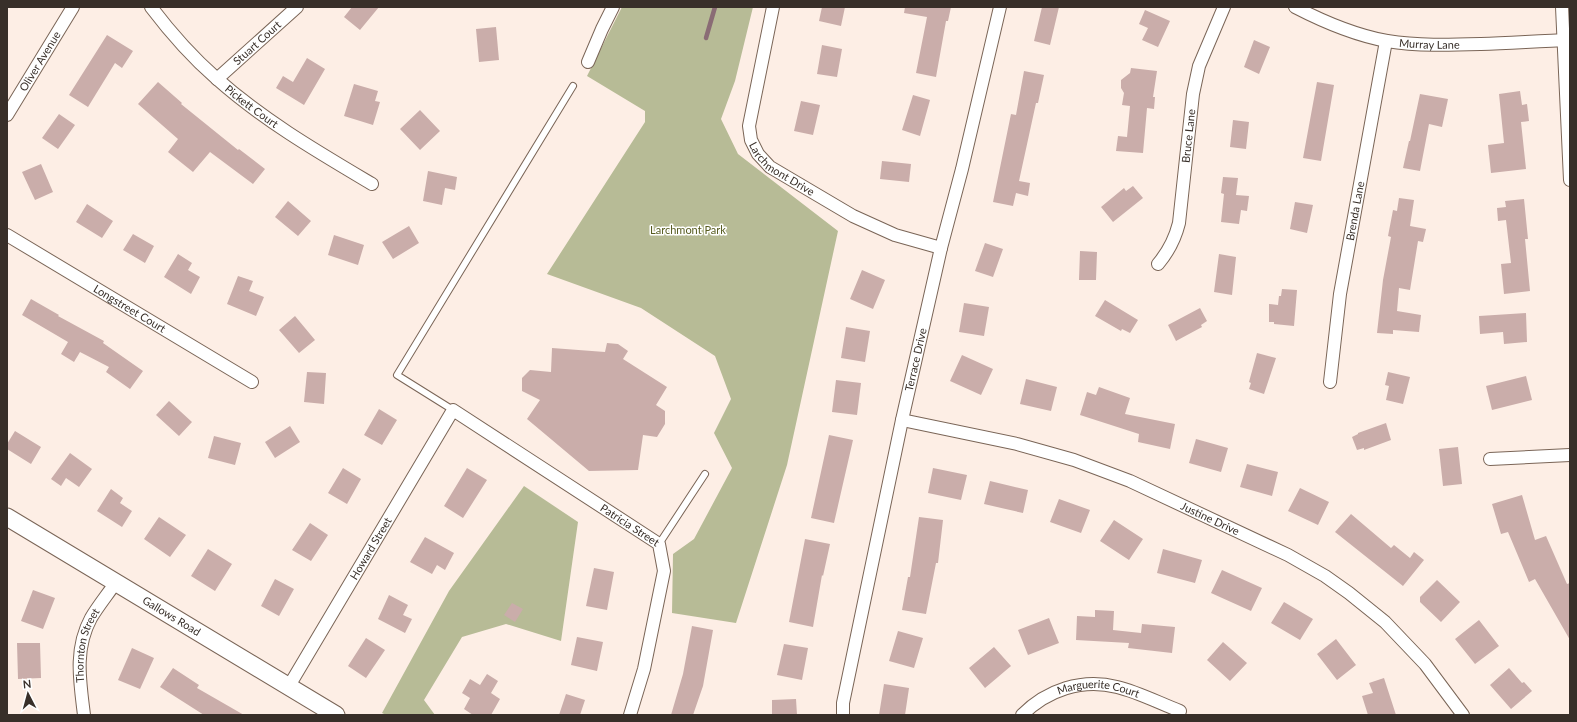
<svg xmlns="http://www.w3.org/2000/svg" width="1577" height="722" font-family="Lato,sans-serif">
<rect width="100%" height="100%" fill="#fdeee5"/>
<path fill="#b7bb96" d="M622 7H753L735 81 721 119 738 154 838 231 787 465 736 623 672 613 673 554 694 539 732 468 714 433 731 399 715 356 641 308 547 274 645 122V111L587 76Z
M524 486 578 522 561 641 506 624 462 637 424 700 435 715H386L382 713 449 591Z"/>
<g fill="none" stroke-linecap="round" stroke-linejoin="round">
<path stroke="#8a6c75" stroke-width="4.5" d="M706 38 715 7"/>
</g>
<path fill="#caadaa" d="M352 7H379L360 30 344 17Z
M822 7H845L841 26 819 21Z
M905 7H951L948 21H946L936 77 916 73 927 17 904 13Z
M1042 7H1059L1050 45 1034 41Z
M1145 10 1170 21 1158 47 1142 40 1148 28 1139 24Z
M496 27 499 60 479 62 476 29Z
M107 35 133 51 122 68 115 63 88 107 69 95Z
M1254 40 1270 47 1259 74 1244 67Z
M822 45 842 49 837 77 817 74Z
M307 58 325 69 304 105 276 88 283 76 293 82Z
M1131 68 1157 71 1153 97H1155L1154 109 1147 108 1143 153 1116 151 1118 136 1127 137 1130 106 1122 105 1124 93 1121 88V80L1130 73Z
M1024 71 1044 75 1038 103H1036L1019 181 1030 183 1028 196 1016 193 1013 206 993 202 1011 114 1016 115Z
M158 82 182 103 181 104 238 150 239 149 265 169 253 184 210 152 193 172 168 152 178 139 138 104Z
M1317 82 1334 85 1321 161 1303 158Z
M354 84 378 91 375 101 380 102 373 125 344 116Z
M1520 91 1522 105 1527 104 1529 121 1521 122 1526 169 1491 173 1488 145 1504 143 1499 94Z
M1420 94 1448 99 1442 127 1429 124 1420 171 1403 168 1409 141H1410Z
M913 95 930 100 920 136 902 130Z
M801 101 820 105 813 135 794 131Z
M420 110 440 131 420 150 400 129Z
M59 114 75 125 58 149 42 138Z
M1233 120 1249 122 1246 149 1230 147Z
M882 161 911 164 909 182 880 179Z
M41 164 53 192 35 200 22 172Z
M428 171 457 177 455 190 445 188 442 205 423 201Z
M1223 177 1238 178 1236 195 1249 196 1247 211 1241 210 1239 224 1221 222 1224 194 1221 193Z
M1133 186 1143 198 1113 222 1101 207 1124 188 1126 191Z
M1399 198 1414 200 1410 226 1426 229 1423 242 1418 241 1410 290 1399 288 1397 311 1421 315 1419 332 1393 330V334L1377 333 1383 280 1391 237 1388 236 1393 210 1397 211Z
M1524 199 1528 239H1525L1530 291 1504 294 1501 264 1511 263 1506 220 1498 221 1497 208 1506 207 1505 201Z
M288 201 311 221 298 236 275 217Z
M1295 202 1313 205 1307 233 1290 229Z
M87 204 113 221 102 238 76 222Z
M409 226 419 243 393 259 382 242Z
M133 234 154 246 145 263 123 250Z
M334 235 364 245 358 265 328 255Z
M985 243 1003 249 993 277 975 271Z
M1080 251 1097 252 1096 280H1079Z
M178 254 192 263 188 270 200 277 191 294 164 277Z
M1219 254 1236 257 1232 295 1214 292Z
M862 270 885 280 873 309 850 299Z
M238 276 253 281 249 291 264 297 256 316 227 304Z
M1282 289 1297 290 1294 326 1274 324V322H1269V304L1278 305 1279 296H1281Z
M31 299 59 315 58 316 104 341 103 343 143 371 130 389 106 372 109 367 80 352 74 362 61 354 68 342 22 315Z
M1105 300 1138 320 1130 333 1122 329 1121 331 1095 316Z
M964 303 989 307 984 336 959 332Z
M1200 308 1207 321 1201 325 1202 327 1176 341 1168 325Z
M1526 313 1527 342 1504 344 1503 332 1480 334 1479 316Z
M295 316 315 340 299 353 279 330Z
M846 327 870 331 865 362 841 358Z
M607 343 618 344 628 351 623 359 667 387 656 405 665 411V424L657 437 643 435 638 470 589 471 527 419 540 400 522 391V378L530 370 551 372 552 348 605 352Z
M1257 353 1276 358 1264 394 1249 389 1251 383 1249 382Z
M962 355 993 369 981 395 950 381Z
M307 372 326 373 324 404 304 402Z
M1388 372 1410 377 1403 404 1386 400 1389 386 1385 385Z
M1526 376 1532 400 1492 410 1486 386Z
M1026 379 1057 387 1051 411 1020 404Z
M836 380 861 383 857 415 832 412Z
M1099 387 1130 398 1125 414 1175 424 1170 449 1138 442 1139 434 1080 415 1087 392 1096 395Z
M169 401 192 422 179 436 156 415Z
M379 409 397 420 382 445 364 435Z
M1386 423 1391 440 1364 450V448L1357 450 1352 437 1358 434V433Z
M290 426 300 442 275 458 265 442Z
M15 431 41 447 31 464 7 449V444Z
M829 435 853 440 834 523 811 518Z
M214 436 241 443 235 465 208 458Z
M1196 439 1228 448 1221 472 1189 463Z
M1458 447 1462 484 1443 486 1439 449Z
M70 453 92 469 79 487 66 478 61 486 51 479Z
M1247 464 1278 472 1272 496 1240 487Z
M343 468 361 479 347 504 328 493Z
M467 468 487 480 463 518 444 506Z
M933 468 967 475 961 500 928 493Z
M990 481 1028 490 1023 513 984 504Z
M1300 488 1329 502 1318 525 1288 511Z
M111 489 123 498 120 503 132 511 122 527 97 511Z
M1522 495 1535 540 1546 536 1567 584 1570 583V640L1535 579 1529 582 1508 532 1501 534 1492 504Z
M1059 499 1090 510 1081 533 1050 522Z
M1351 514 1391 548 1394 545 1410 558 1414 552 1424 560 1403 586 1335 532Z
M159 517 186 535 170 557 144 539Z
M919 517 943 520 938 563H936L926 614 902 610 908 577H910Z
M1114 520 1143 539 1129 560 1100 541Z
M310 523 328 535 311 561 292 550Z
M425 537 454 553 445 570 437 565 432 574 410 562Z
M805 539 830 544 823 576 822 575 813 627 789 622Z
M208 549 232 564 215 591 191 576Z
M1163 549 1202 560 1195 583 1157 573Z
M594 568 614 572 607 610 586 606Z
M1222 570 1262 588 1251 611 1211 593Z
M275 579 294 589 279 616 261 606Z
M1437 580 1460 602 1441 622 1420 602V597Z
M33 590 55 598 43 629 21 621Z
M389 595 408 605 403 615 412 619 405 633 378 619Z
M1284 602 1313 619 1300 640 1271 623Z
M512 603 523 609 515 622 504 615Z
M1095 610 1114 611 1113 630 1141 633 1142 624 1175 627 1172 653 1128 648 1129 643 1076 640 1077 616 1095 617Z
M1049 618 1059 643 1028 655 1018 630Z
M1479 620 1499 646 1475 664 1455 639Z
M692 626 713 630 703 686 693 715H671L683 674Z
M898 631 923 638 914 668 889 661Z
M577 637 603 642 597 671 571 665Z
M366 638 385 650 366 678 348 666Z
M1336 639 1356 665 1337 680 1317 654Z
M1223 642 1247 663 1230 681 1207 660Z
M17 643H40L41 678 18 679Z
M784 644 808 648 802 680 777 675Z
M994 647 1011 666 985 688 969 668Z
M132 648 154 658 140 689 118 680Z
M173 668 199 685 197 688 244 715H204L160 687Z
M1509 668 1522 683 1524 682 1532 691 1511 709 1490 685Z
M487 674 498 681 491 693 500 699 491 715H473L464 709 470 698 462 693 470 679 480 685Z
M1384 678 1396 715H1368L1362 696 1373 693 1369 683Z
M884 684 909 688 905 715H879Z
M566 694 585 700 580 715H559Z
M796 699 797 715H772V700Z"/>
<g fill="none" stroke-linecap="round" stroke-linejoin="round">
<defs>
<path id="service" d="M453 410 397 375 573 86
M659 544 705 474"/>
<g id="minor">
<path id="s1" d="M151 7C170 32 192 57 216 78 263 120 318 152 372 184"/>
<path id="s2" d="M773 7 749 126 751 140 758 154 770 167 853 216 895 235 941 248"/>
<path id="s3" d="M1295 7C1324 22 1354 35 1387 41 1418 46 1449 45 1481 44 1511 43 1540 41 1570 40"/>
<path d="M1562 7 1570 180"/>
<path d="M588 62 602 29 613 7"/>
<path id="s4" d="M217 79 297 7"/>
<path id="s5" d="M7 115 73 7"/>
<path id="s6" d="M7 235 252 382"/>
<path id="s7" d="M1158 264C1169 251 1175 239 1179 223L1193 94 1199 66 1224 7"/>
<path id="s8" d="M1330 382 1340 294 1386 41"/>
<path id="s9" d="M902 420 1017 444 1074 460 1130 481 1288 555 1325 576 1349 593 1385 622 1425 664 1463 715"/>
<path d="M1490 459 1570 455"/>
<path id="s10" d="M289 686 453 410 659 544 664 571 644 669 630 715"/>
<path id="s11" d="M84 715C80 682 74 649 91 618 98 606 108 594 116 582"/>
<path id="s12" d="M843 715V703L902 420 941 248 962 169 1000 7"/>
<path id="s13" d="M1022 715C1047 690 1082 678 1117 687 1138 692 1159 703 1180 711"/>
</g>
<g id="secondary">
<path id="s14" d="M7 517 336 715"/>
</g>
</defs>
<use href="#service" stroke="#7a6557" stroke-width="8"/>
<use href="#minor" stroke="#7a6557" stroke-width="14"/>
<use href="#secondary" stroke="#7a6557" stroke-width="19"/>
<use href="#service" stroke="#fff" stroke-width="6"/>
<use href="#minor" stroke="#fff" stroke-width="12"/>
<use href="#secondary" stroke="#fff" stroke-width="17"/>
</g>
<g text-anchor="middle" stroke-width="3" stroke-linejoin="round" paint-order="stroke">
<g font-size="11" fill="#382f29" stroke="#fff">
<text dy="4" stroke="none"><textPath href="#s4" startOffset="54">Stuart Court</textPath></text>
<text dy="4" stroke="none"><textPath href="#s3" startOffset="141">Murray Lane</textPath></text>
<text dy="4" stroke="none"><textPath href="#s5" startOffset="63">Oliver Avenue</textPath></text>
<text dy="4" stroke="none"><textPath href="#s1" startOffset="142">Pickett Court</textPath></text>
<text dy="4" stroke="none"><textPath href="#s7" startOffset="134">Bruce Lane</textPath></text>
<text dy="4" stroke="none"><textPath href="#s2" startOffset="179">Larchmont Drive</textPath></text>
<text dy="4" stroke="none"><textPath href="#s8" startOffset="173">Brenda Lane</textPath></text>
<text dy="4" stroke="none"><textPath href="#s6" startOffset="143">Longstreet Court</textPath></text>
<text dy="4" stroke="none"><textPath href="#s12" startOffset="363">Terrace Drive</textPath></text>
<text dy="4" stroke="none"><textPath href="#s9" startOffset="325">Justine Drive</textPath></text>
<text dy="4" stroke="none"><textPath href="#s10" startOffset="532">Patricia Street</textPath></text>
<text dy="4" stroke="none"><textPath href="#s10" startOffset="160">Howard Street</textPath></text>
<text dy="4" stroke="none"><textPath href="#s14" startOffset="192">Gallows Road</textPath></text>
<text dy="4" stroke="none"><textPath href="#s11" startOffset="71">Thornton Street</textPath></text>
<text dy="4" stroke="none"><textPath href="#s13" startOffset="85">Marguerite Court</textPath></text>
</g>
<g font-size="11" fill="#565b1f" stroke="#fff">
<text x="688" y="234">Larchmont Park</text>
</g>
</g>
<rect width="1577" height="722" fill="none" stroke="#382f29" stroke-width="16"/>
<g transform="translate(28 694) rotate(354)" stroke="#ffffff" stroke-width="3" paint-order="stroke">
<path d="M0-3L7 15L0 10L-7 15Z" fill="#382f29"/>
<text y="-6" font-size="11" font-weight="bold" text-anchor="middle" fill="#382f29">N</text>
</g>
</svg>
